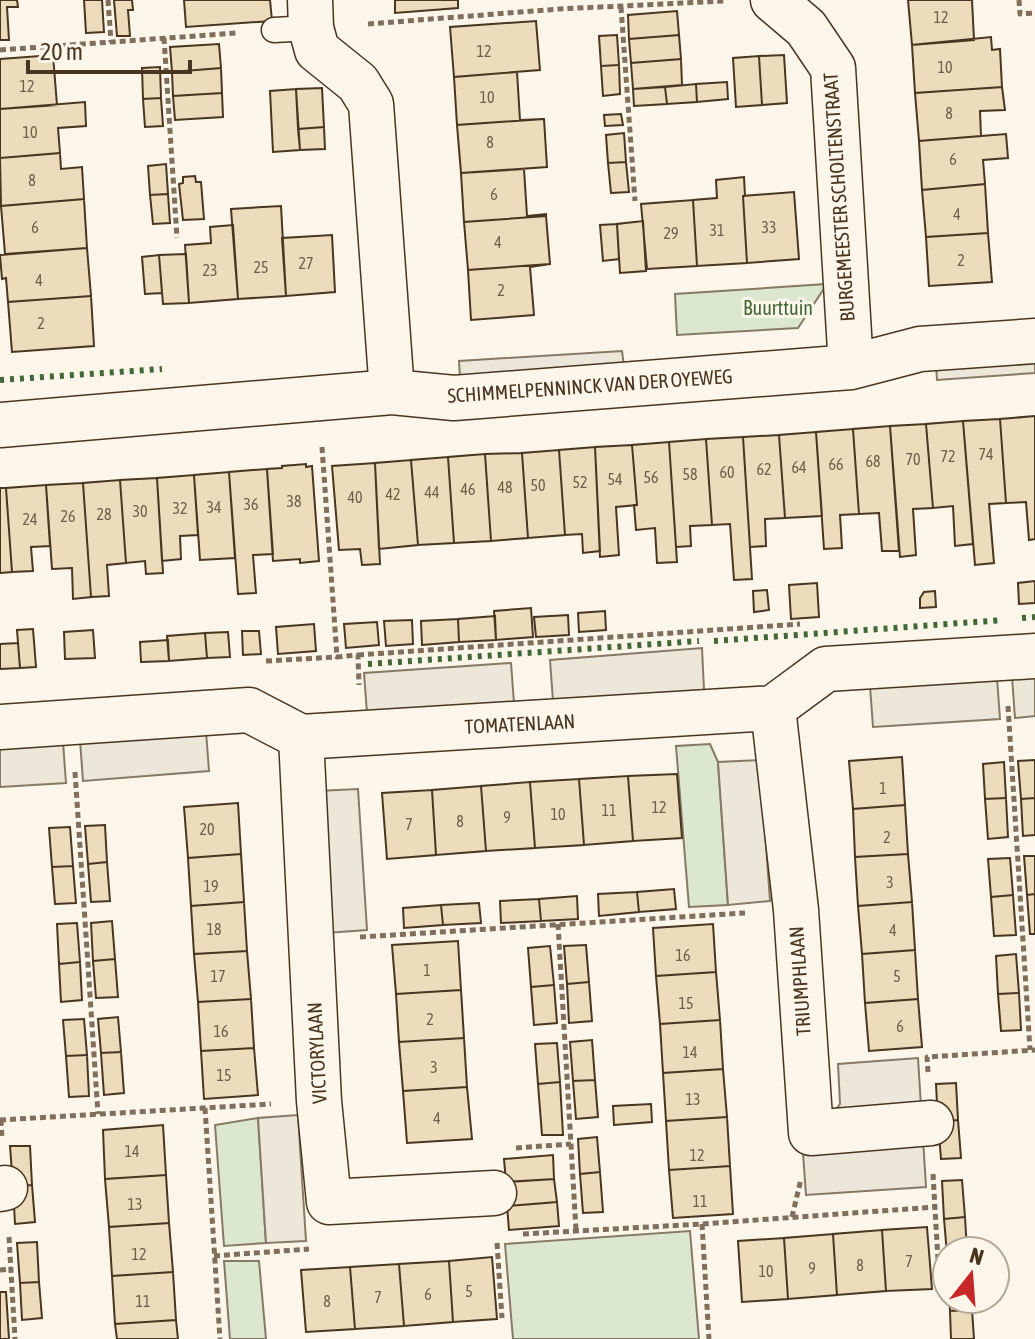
<svg xmlns="http://www.w3.org/2000/svg" width="1035" height="1339" font-family="'Asap Condensed',sans-serif">
<rect width="100%" height="100%" fill="#fbf6e9"/>
<path fill="#dce7d0" stroke="#887966" stroke-width="2" d="M827 284 798 328 677 335 675 294Z
M710 744 718 762 728 905 689 907 676 746Z
M258 1118 266 1243 224 1246 215 1125Z
M690 1231 699 1339H513L505 1244Z
M224 1261H259L266 1339H230Z"/>
<path fill="#ede7d9" stroke="#887966" stroke-width="2" d="M622 351 624 366 460 377 459 361Z
M1035 356V373L937 380 936 363Z
M702 648 704 690 553 701 550 660Z
M511 663 514 703 367 713 364 673Z
M1035 675V716L1015 718 1012 677Z
M997 678 1000 719 873 727 870 686Z
M206 731 209 771 83 781 80 740Z
M63 742 66 783 0 787V746Z
M760 760 770 901 728 905 718 762Z
M358 789 367 930 326 933 318 791Z
M918 1058 926 1187 806 1195 803 1153 840 1104 838 1064Z
M298 1115 306 1241 266 1243 258 1118Z"/>
<path fill="#ecdcbc" stroke="#4a3520" stroke-width="2" d="M0 0H17L18 7H7L9 40H0Z
M84 0H102L104 32 86 33Z
M114 0H132L133 10H128L130 36H117Z
M184 0H270L272 21 186 27Z
M395 0H458V8L395 13Z
M908 0H972L974 40 912 45Z
M677 11 679 35 629 39 628 15Z
M536 21 540 70 454 77 450 27Z
M617 35 619 65 601 66 599 36Z
M679 35 681 59 631 63 629 39Z
M991 37 992 50 1000 49 1002 87 915 93 912 45Z
M219 44 221 68 172 72 170 47Z
M53 55 57 105 0 109V59Z
M784 55 787 103 762 105 759 56Z
M759 56 762 105 736 107 733 58Z
M681 59 682 85 633 89 631 63Z
M619 65 620 94 603 96 601 66Z
M160 67 161 98 143 99 142 68Z
M221 68 222 93 173 96 172 72Z
M517 72 520 120 544 119 457 125 454 77Z
M727 82 728 99 697 102 696 84Z
M696 84 697 102 667 104 665 87Z
M665 87 667 104 634 106 633 89Z
M1002 87 1005 110 980 111 981 136 919 141 915 93Z
M322 88 324 127 298 129 296 89Z
M296 89 300 150 273 152 270 91Z
M222 93 223 117 175 120 173 96Z
M161 98 163 126 145 127 143 99Z
M85 102 86 126 58 128 60 153 0 158V109Z
M621 114 623 125 605 126 604 115Z
M544 119 547 167 461 173 457 125Z
M324 127 325 149 300 150 298 129Z
M624 133 626 162 608 163 606 135Z
M1006 134 1008 158 983 160 985 184 922 190 919 141Z
M60 153 61 169 82 167 84 199 1 206 0 158Z
M626 162 629 192 611 193 608 163Z
M166 164 168 194 150 195 148 166Z
M524 169 527 216 546 214V216L464 222 461 173Z
M195 176 196 182H201L204 219 183 220 179 184 183 183V177Z
M744 177 745 196H743L747 263 697 266 693 200 717 198 716 180Z
M985 184 988 233 926 237 922 190Z
M794 192 799 259 747 263 743 196Z
M168 194 170 223 153 224 150 195Z
M84 199 87 248 5 254 1 206Z
M693 200 697 266 647 269 641 204Z
M281 206 286 296 238 299 231 209Z
M546 216 550 264 468 270 464 222Z
M643 221 646 271 620 273 617 224Z
M617 224 619 259 603 261 600 225Z
M233 225 238 299 189 303 185 245 211 243 210 227Z
M988 233 992 282 929 286 926 237Z
M332 235 335 292 286 296 282 238Z
M87 248 91 296 8 302 6 278 2 279 0 255Z
M186 254 189 303 163 304 159 255Z
M159 255 162 293 145 294 142 257Z
M550 264 530 267 534 315 471 320 468 270Z
M91 296 94 346 12 352 8 302Z
M1035 416V539L1029 540 1026 502 1006 503 1000 419Z
M1000 419 1006 503 989 504 994 563 975 565 963 421Z
M963 421 973 544 955 546 953 506 933 508 926 424Z
M926 424 933 508 913 509 916 555 900 557 890 426Z
M890 426 899 551H882L879 513 859 514 853 429Z
M853 429 859 514 840 515 842 548 824 549 816 432Z
M816 432 822 516 785 518 779 435Z
M779 435 785 518 765 519 766 546 750 547 743 437Z
M743 437 752 579 734 580 730 524 712 525 706 439Z
M706 439 712 525 690 526 691 546 676 547 669 442Z
M669 442 677 562 657 563 655 528 636 530 634 505H637L632 445Z
M632 445 637 505 616 507 619 555 600 557 595 447Z
M595 447 600 551 583 553 582 534 565 535 559 450Z
M559 450 565 535 528 538 522 453Z
M522 453 528 538 491 541 485 454Z
M485 454 491 541 454 543 448 457Z
M448 457 454 543 418 545 411 460Z
M411 460 418 545 379 549 375 463Z
M375 463 380 564 362 565 360 549 339 550 332 466Z
M306 464V467L312 466 319 561 300 563V559L273 561 267 469 282 468V466Z
M267 469 273 554 253 555 256 593 238 594 229 472Z
M229 472 235 558 200 560 194 475Z
M194 475 198 535 180 536 181 559 162 561 157 478Z
M157 478 163 573 146 574 145 561 126 563 120 480Z
M120 480 126 563 107 565 109 596 91 597 83 483Z
M83 483 91 597 73 599 72 568 52 569 46 485Z
M46 485 50 546 31 547 33 571 12 572 6 488Z
M0 488H6L12 572 0 573Z
M1035 581V603L1019 604 1018 583Z
M817 583 819 617 791 619 789 585Z
M767 590 769 610 754 612 753 591Z
M935 591 936 607 920 608V598L924 592Z
M531 608 533 637 496 640 494 611Z
M605 611 606 630 579 632 578 613Z
M568 615 569 635 536 637 534 617Z
M495 616 496 640 459 642 458 619Z
M458 619 459 642 422 645 421 621Z
M412 620 413 644 386 646 384 621Z
M377 622 379 645 346 648 344 624Z
M314 624 316 651 278 654 276 627Z
M33 629 36 667 20 668 17 630Z
M93 630 95 658 65 659 64 632Z
M242 631H259L261 654 243 655Z
M228 632 230 657 207 658 205 633Z
M205 633 207 658 169 661 167 636Z
M168 640 169 661 141 662 140 642Z
M18 643 20 668 0 669V644Z
M902 757 905 805 853 809 849 761Z
M1035 760V798L1021 799 1018 761Z
M1004 762 1006 798 985 799 983 764Z
M677 774 682 838 633 841 628 776Z
M628 776 633 841 584 845 579 779Z
M579 779 584 845 535 848 530 782Z
M530 782 535 848 486 851 481 786Z
M481 786 486 851 436 855 432 790Z
M432 790 436 855 387 859 382 793Z
M1006 798 1008 837 988 839 985 799Z
M1035 798V835L1023 836 1021 799Z
M238 803 241 854 188 858 184 807Z
M905 805 908 854 855 857 853 809Z
M105 825 107 862 88 864 85 826Z
M70 827 73 866 52 867 49 828Z
M241 854 244 902 191 906 188 858Z
M908 854 912 902 858 906 855 857Z
M1024 856H1035V894L1027 895Z
M1010 858 1013 895 991 897 988 859Z
M107 862 110 901 91 902 88 864Z
M73 866 76 903 55 904 52 867Z
M674 889 676 909 639 912 637 892Z
M637 892 639 912 599 916 598 894Z
M1035 894V934H1030L1027 895Z
M1013 895 1016 935 994 936 991 897Z
M577 896 578 919 541 921 539 899Z
M539 899 541 921 501 923 500 901Z
M244 902 247 951 194 954 191 906Z
M912 902 915 950 862 954 858 906Z
M479 903 481 923 443 925 441 905Z
M441 905 443 925 404 928 403 908Z
M112 921 115 959 93 961 91 923Z
M77 923 80 962 59 964 57 924Z
M713 924 716 972 656 976 653 928Z
M458 941 461 990 396 994 392 945Z
M586 945 589 982 567 984 564 946Z
M550 946 554 985 531 987 528 948Z
M915 950 918 999 865 1003 862 954Z
M247 951 251 999 198 1002 194 954Z
M1016 954 1019 993 998 994 996 956Z
M115 959 118 997 96 998 93 961Z
M80 962 82 1000 61 1002 59 964Z
M716 972 720 1020 660 1024 656 976Z
M589 982 592 1021 569 1023 567 984Z
M554 985 557 1023 534 1025 531 987Z
M461 990 464 1038 399 1042 396 994Z
M1019 993 1021 1030 1001 1031 998 994Z
M251 999 254 1048 201 1051 198 1002Z
M918 999 922 1047 869 1051 865 1003Z
M118 1017 121 1052 101 1053 98 1019Z
M84 1019 87 1055 66 1056 63 1020Z
M720 1020 723 1069 663 1073 660 1024Z
M464 1038 467 1087 403 1091 399 1042Z
M592 1040 595 1080 573 1081 570 1042Z
M557 1043 560 1082 538 1084 535 1044Z
M254 1048 258 1095 204 1099 201 1051Z
M121 1052 124 1093 104 1095 101 1053Z
M87 1055 89 1096 69 1097 66 1056Z
M723 1069 727 1117 666 1121 663 1073Z
M595 1080 598 1117 576 1119 573 1081Z
M560 1082 563 1135H542L538 1084Z
M956 1083 958 1120 938 1122 936 1084Z
M467 1087 472 1139 407 1143 403 1091Z
M651 1104 652 1122 614 1125 613 1106Z
M727 1117 730 1166 669 1170 666 1121Z
M958 1120 961 1158 941 1159 938 1122Z
M163 1125 166 1175 105 1179 103 1130Z
M597 1137 600 1172 580 1174 578 1139Z
M10 1146H30L32 1185 13 1186Z
M553 1155 554 1179 506 1182 504 1159Z
M730 1166 733 1214 673 1218 669 1170Z
M600 1172 603 1212 583 1213 580 1174Z
M166 1175 169 1223 109 1227 105 1179Z
M554 1179 557 1202 507 1206 506 1182Z
M962 1180 965 1217 944 1219 942 1181Z
M32 1185 35 1222 15 1224 13 1186Z
M557 1202 559 1226 509 1230 507 1206Z
M965 1217 967 1251H947V1254L944 1219Z
M169 1223 173 1272 112 1276 109 1227Z
M927 1227 932 1289 886 1291 882 1230Z
M882 1230 886 1291 837 1295 833 1234Z
M833 1234 837 1295 788 1299 784 1238Z
M784 1238 788 1299 742 1302 738 1241Z
M37 1242 39 1282 20 1283 17 1243Z
M492 1257 497 1319 453 1322 449 1261Z
M449 1261 453 1322 404 1326 399 1264Z
M399 1264 404 1326 355 1329 350 1267Z
M350 1267 355 1329 306 1332 301 1270Z
M173 1272 176 1320 115 1324 112 1276Z
M39 1282 42 1318 22 1320 20 1283Z
M0 1292H6L9 1339H0Z
M949 1299H971L972 1310 950 1311Z
M972 1310 974 1339H951L950 1311Z
M176 1320 178 1339H117L115 1324Z"/>
<g fill="none" stroke-linecap="round" stroke-linejoin="round">
<defs>
<path id="service" d="M274 30 311 28"/>
<path id="minor" d="M310 0 311 28 317 50 358 83 371 104 392 392
M773 0 806 28 833 68 851 367
M0 425 392 392 454 398 851 367 920 349 1035 341
M773 708 796 910 811 1133 931 1123
M0 727 249 710 301 737 773 708 826 669 1035 656
M301 737 319 1101 329 1202 494 1193
M0 1189 5 1188"/>
</defs>
<use href="#service" stroke="#4a3520" stroke-width="27"/>
<use href="#minor" stroke="#4a3520" stroke-width="47"/>
<path stroke="#7f6f5c" stroke-width="5" stroke-dasharray="6 4" stroke-linecap="butt" d="M108 0 111 42
M1019 0 1020 14 1035 13
M621 7 635 201
M368 24 559 9 725 1
M164 38 177 238
M0 50 237 33
M322 447 337 657 358 655 359 685
M358 655 800 624
M266 661 337 657
M1008 706 1030 1050
M75 772 98 1114
M558 924 576 1230
M360 937 745 913
M928 1072 927 1057 1035 1050
M205 1108 220 1339
M0 1120 271 1104
M1 1120 2 1139
M516 1148 571 1144
M933 1174 939 1277
M792 1217 801 1179
M702 1224 709 1339
M523 1234 702 1224 935 1207
M9 1237 15 1339
M497 1243 502 1318
M214 1256 309 1249
M0 1270 11 1269"/>
<use href="#service" stroke="#fbf6e9" stroke-width="24"/>
<use href="#minor" stroke="#fbf6e9" stroke-width="44"/>
<path stroke="#436837" stroke-width="6" stroke-dasharray="4 6" stroke-linecap="butt" d="M0 380 162 369
M1022 618 1035 617
M714 641 1003 620
M368 664 699 641"/>
</g>
<g text-anchor="middle" stroke-width="6" stroke-linejoin="round" paint-order="stroke">
<g font-size="16" fill="#725f47">
<text x="941" y="23">12</text>
<text x="484" y="57">12</text>
<text x="945" y="73">10</text>
<text x="27" y="92">12</text>
<text x="487" y="103">10</text>
<text x="949" y="119">8</text>
<text x="30" y="138">10</text>
<text x="490" y="148">8</text>
<text x="953" y="165">6</text>
<text x="32" y="186">8</text>
<text x="494" y="200">6</text>
<text x="957" y="220">4</text>
<text x="35" y="233">6</text>
<text x="769" y="233">33</text>
<text x="717" y="236">31</text>
<text x="671" y="239">29</text>
<text x="498" y="248">4</text>
<text x="961" y="266">2</text>
<text x="306" y="269">27</text>
<text x="261" y="273">25</text>
<text x="210" y="276">23</text>
<text x="39" y="286">4</text>
<text x="501" y="296">2</text>
<text x="41" y="329">2</text>
<text x="986" y="460">74</text>
<text x="948" y="462">72</text>
<text x="913" y="465">70</text>
<text x="873" y="467">68</text>
<text x="836" y="470">66</text>
<text x="799" y="473">64</text>
<text x="764" y="475">62</text>
<text x="727" y="478">60</text>
<text x="690" y="480">58</text>
<text x="651" y="483">56</text>
<text x="615" y="485">54</text>
<text x="580" y="488">52</text>
<text x="538" y="491">50</text>
<text x="505" y="493">48</text>
<text x="468" y="495">46</text>
<text x="432" y="498">44</text>
<text x="393" y="500">42</text>
<text x="355" y="503">40</text>
<text x="294" y="507">38</text>
<text x="251" y="510">36</text>
<text x="214" y="513">34</text>
<text x="180" y="514">32</text>
<text x="140" y="517">30</text>
<text x="104" y="520">28</text>
<text x="68" y="522">26</text>
<text x="30" y="525">24</text>
<text x="883" y="794">1</text>
<text x="659" y="813">12</text>
<text x="609" y="816">11</text>
<text x="558" y="820">10</text>
<text x="507" y="823">9</text>
<text x="460" y="827">8</text>
<text x="409" y="830">7</text>
<text x="207" y="835">20</text>
<text x="887" y="843">2</text>
<text x="890" y="888">3</text>
<text x="211" y="892">19</text>
<text x="214" y="935">18</text>
<text x="893" y="936">4</text>
<text x="683" y="961">16</text>
<text x="427" y="976">1</text>
<text x="218" y="982">17</text>
<text x="897" y="982">5</text>
<text x="686" y="1009">15</text>
<text x="430" y="1025">2</text>
<text x="900" y="1032">6</text>
<text x="221" y="1037">16</text>
<text x="690" y="1058">14</text>
<text x="434" y="1073">3</text>
<text x="224" y="1081">15</text>
<text x="693" y="1105">13</text>
<text x="437" y="1124">4</text>
<text x="132" y="1157">14</text>
<text x="697" y="1161">12</text>
<text x="700" y="1207">11</text>
<text x="135" y="1210">13</text>
<text x="139" y="1260">12</text>
<text x="909" y="1267">7</text>
<text x="860" y="1271">8</text>
<text x="812" y="1274">9</text>
<text x="766" y="1277">10</text>
<text x="469" y="1297">5</text>
<text x="428" y="1300">6</text>
<text x="378" y="1303">7</text>
<text x="143" y="1307">11</text>
<text x="327" y="1307">8</text>
</g>
<g font-size="20" fill="#4a3520" stroke="#fbf6e9">
<text transform="translate(839 197) rotate(-94)" y="7">BURGEMEESTER SCHOLTENSTRAAT</text>
<text transform="translate(590 386) rotate(-4)" y="7">SCHIMMELPENNINCK VAN DER OYEWEG</text>
<text transform="translate(520 724) rotate(-3)" y="7">TOMATENLAAN</text>
<text transform="translate(800 981) rotate(-94)" y="7">TRIUMPHLAAN</text>
<text transform="translate(317 1053) rotate(-93)" y="7">VICTORYLAAN</text>
</g>
<g font-size="20" fill="#436837" stroke="#fbf6e9">
<text x="778" y="315">Buurttuin</text>
</g>
</g>
<g transform="translate(971 1275) rotate(17)"><circle r="38" fill="#fbf6e9" stroke="#b4a999" stroke-width="2"/>
<path d="M0-6L14 30L0 20L-14 30Z" fill="#c62828"/>
<text y="-12" font-size="22" font-weight="bold" text-anchor="middle" fill="#4a3520">N</text>
</g>
<path d="M28 60v12h162v-12" fill="none" stroke="#4a3520" stroke-width="4"/>
<text x="40" y="60" font-size="24" fill="#4a3520" stroke="#fbf6e9" stroke-width="6" paint-order="stroke">20 m</text>
</svg>
